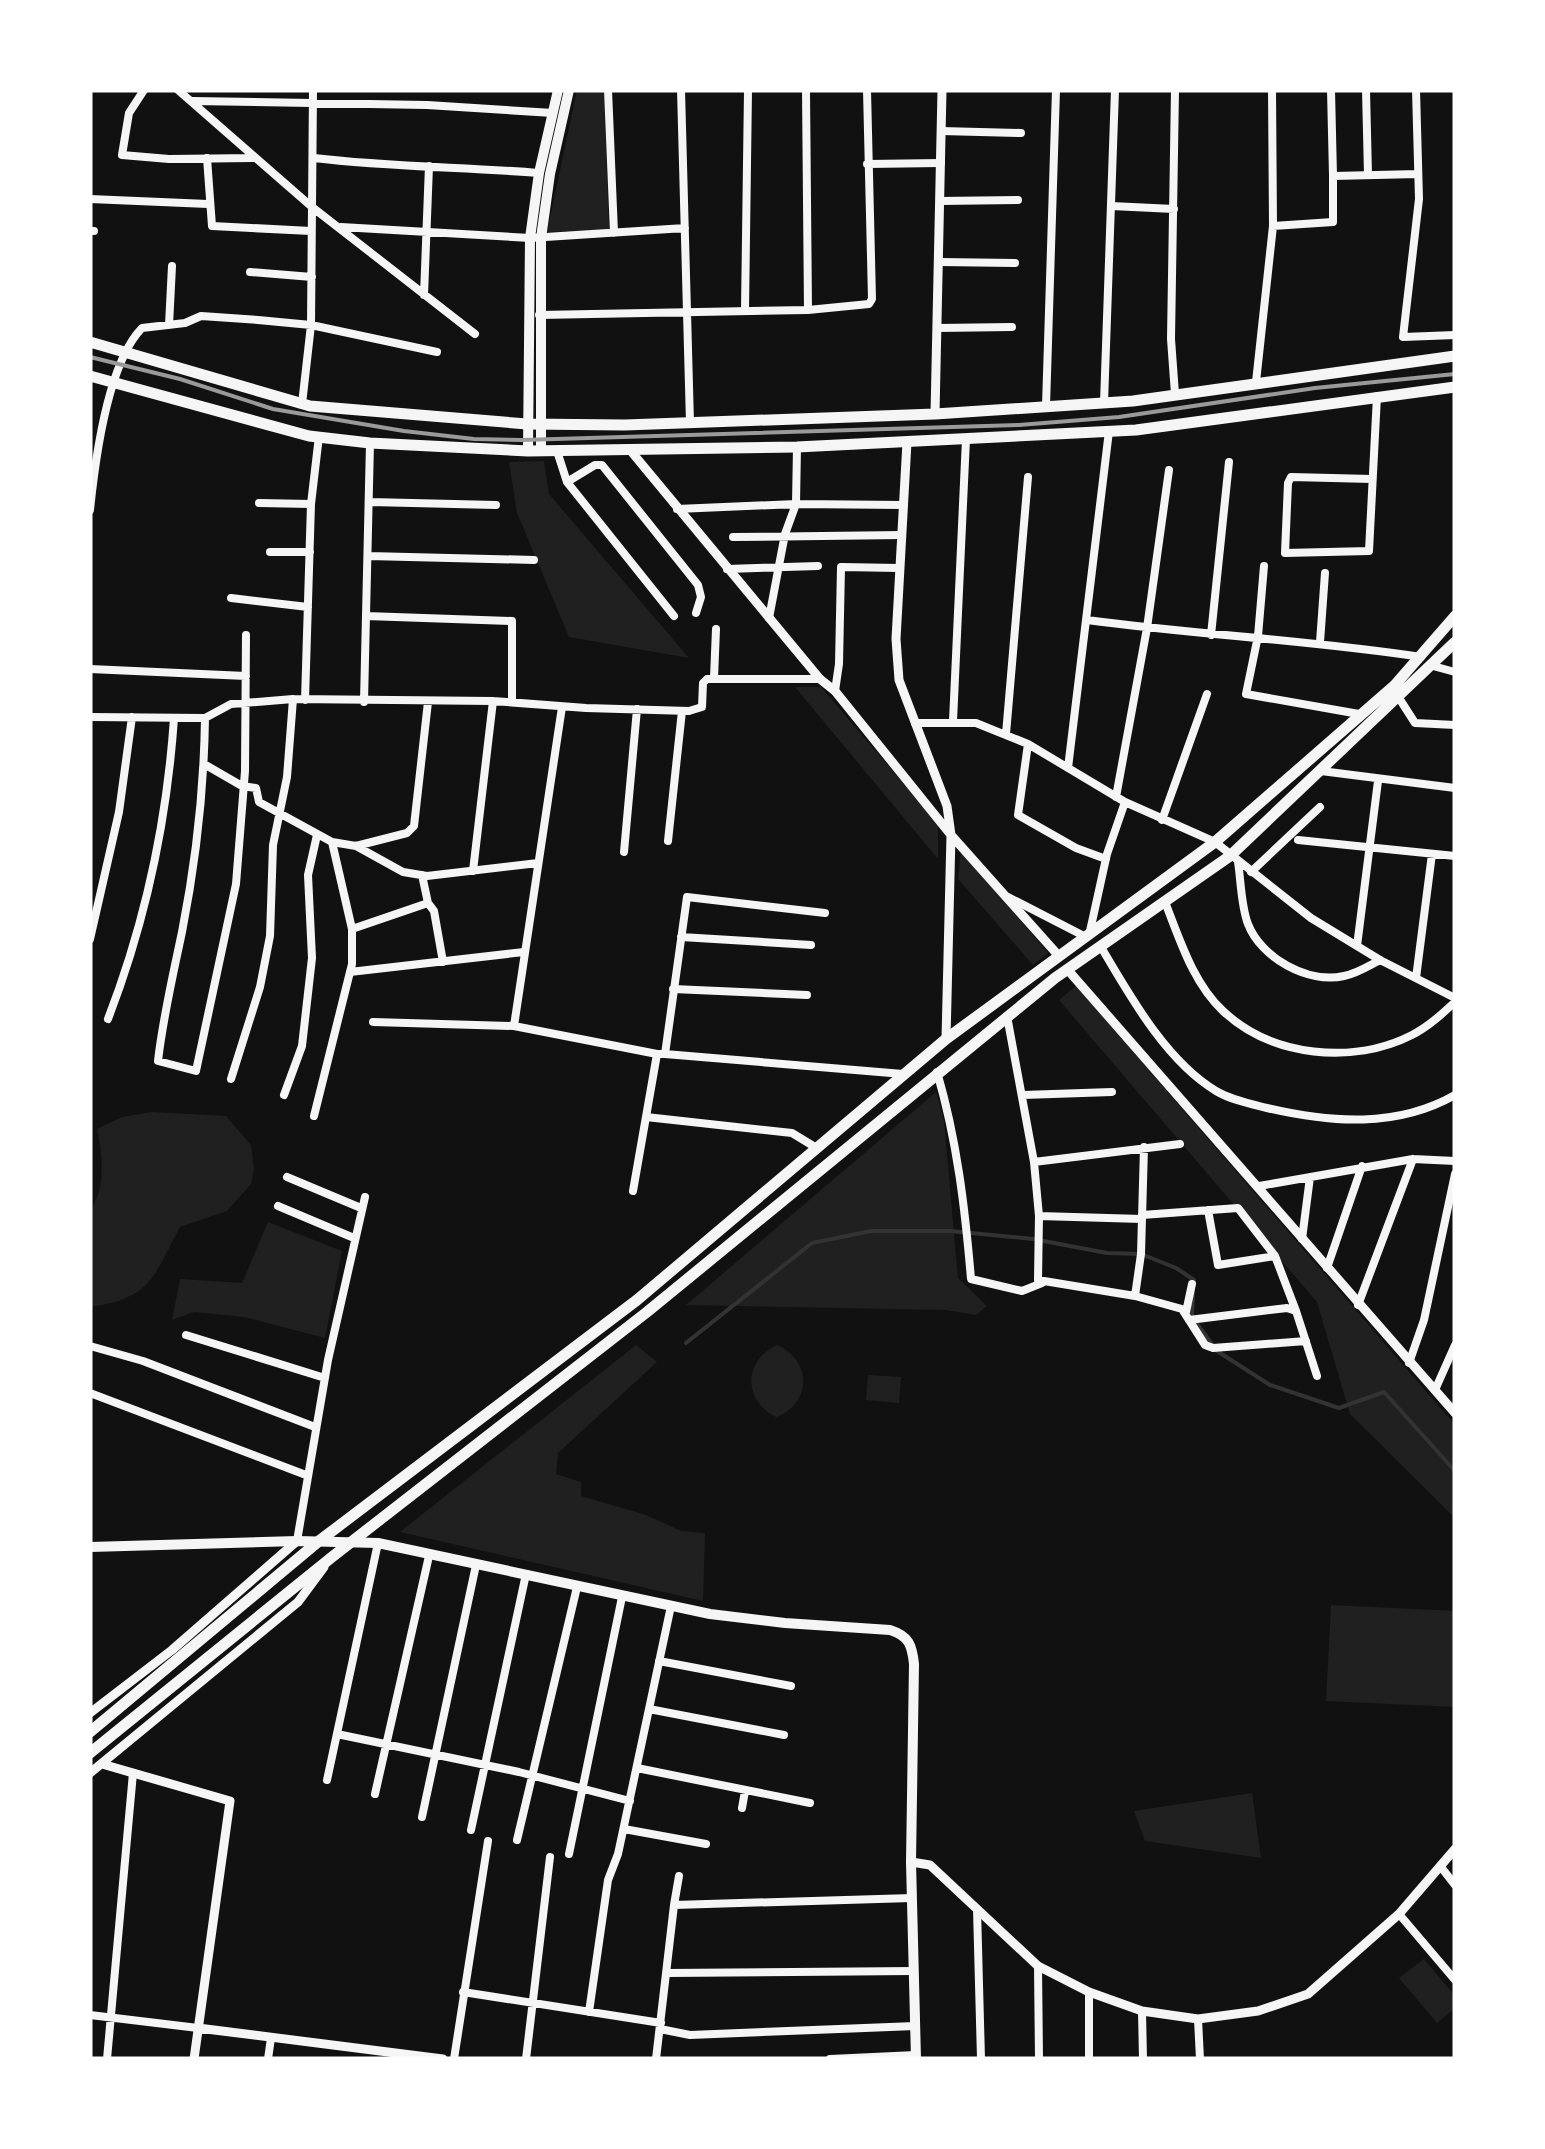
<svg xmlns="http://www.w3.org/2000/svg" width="1545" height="2149" font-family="'IBM Plex Serif',serif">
<rect width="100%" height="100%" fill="#111"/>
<path fill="#202020" d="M577 90H604L609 230 547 232Z
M544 461 549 494 689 658 569 637 517 513 509 462Z
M795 687H821L938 824V859Z
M961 850 1048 953 1033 965 958 879Z
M1076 986 1455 1425V1518L1350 1414 1317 1302 1059 1000Z
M936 1092 944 1121 958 1278 987 1306 976 1315 946 1310 686 1305Z
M152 1112 226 1116 251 1145 254 1169 251 1184 227 1211 180 1227C153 1277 152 1298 90 1307V1209C107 1190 102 1152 97 1129L122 1117Z
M268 1222 342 1251 325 1338 244 1317 194 1312 172 1320 180 1279 242 1283Z
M636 1345 657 1362 558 1453 556 1474 581 1482V1496L646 1515 681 1531 705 1533 703 1601 400 1532Z
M777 1345C812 1360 812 1404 776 1417 742 1400 744 1360 777 1345Z
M868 1375 901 1377 899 1403 866 1400Z
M1331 1605 1455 1611V1707L1326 1701Z
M1252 1793 1261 1858 1145 1841 1134 1811Z
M1424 1959 1455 1996V2008L1437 2023 1399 1978Z"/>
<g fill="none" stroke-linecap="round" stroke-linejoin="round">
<path stroke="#333" stroke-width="4" d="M1193 1293 1192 1317 1217 1351 1270 1385 1339 1408 1384 1392 1455 1471
M686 1343 812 1243 871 1231H950L1033 1239 1107 1253 1141 1254 1176 1268 1194 1280 1193 1284"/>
<path stroke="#f5f5f5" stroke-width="8" d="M144 90 129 113 122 155 169 159 253 158
M178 90 312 207 475 334
M608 90 614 233
M681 90 690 423
M806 90 808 310
M1272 90 1273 226
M1331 90 1333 176
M1366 90 1368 175
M1416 90 1419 199 1403 337 1455 335
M193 101 427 105 553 113
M941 131 1021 133
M207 158 212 226 311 231
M314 158C389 167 464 167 539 173
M867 164 941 163
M90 199 208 204
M940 201 1018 200
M1111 206 1174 209
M341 227 530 238 685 228
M90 231H94
M939 262 1015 263
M250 272 312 277
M424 295 429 166
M745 310 748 90
M539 315 808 310 869 304 872 299 867 90
M169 325 172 266
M938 328 1012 327
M1256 382 1273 226 1333 222V176L1418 174
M1175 394 1171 339 1175 90
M1104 403 1115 90
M302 404 311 325 313 90
M1046 406 1056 90
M557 451 567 482 674 616
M1372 479 1291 477 1288 483 1285 553 1369 551 1377 396
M567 482 595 465H602L698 585 701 597 696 613
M370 502 496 505
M259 503 311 504
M677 509 796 504 904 505
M90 510C95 461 107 364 142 328L185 323 201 316 258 320 311 325 437 352
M733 537 902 535
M270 552H310
M368 556 534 560
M1264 566 1258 636 1246 694 1359 714
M727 569 818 566
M231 598 308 607
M366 616 512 621V702
M769 618 785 534 796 504 797 447
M1087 620C1199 635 1309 640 1421 657
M1211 635 1229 462
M1320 642 1325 573
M1433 666 1455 672
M90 669 246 676
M714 678 716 629
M835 691 839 664 841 567 899 568
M1399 698 1415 723 1455 725
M305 700 311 504 319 436
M364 702 370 443
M90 717 205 718 231 704 293 699 493 701 586 708 689 711 702 707 703 683 707 679H820
M205 718C204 790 196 861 182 932 173 975 163 1017 158 1061L196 1071 236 884 245 771 246 635
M953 721 966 439
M915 723H976L1028 744 1125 802 1215 842 1311 918 1380 960 1455 998
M1006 734 1028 477
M1028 744 1018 815 1076 848 1106 859
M204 764 242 786 256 788 259 802 332 842 356 846 407 833 414 826 428 702
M1068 768 1109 431
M1321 771 1455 788
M1116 797 1147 628 1169 470
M1162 820 1207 694
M1298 840 1455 856
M668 841 682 711
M356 846 403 872 427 876 538 863
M624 852 637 709
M1238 862C1241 881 1241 906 1248 924 1261 958 1308 984 1344 976 1358 973 1368 966 1380 960
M473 871 493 701
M1251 872 1320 807
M422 875 428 903
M1008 897 1084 936
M1165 902C1180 940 1193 983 1223 1011 1272 1057 1353 1065 1412 1035 1428 1027 1442 1014 1455 1002
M352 929 428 903 434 911 443 962
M1090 931 1107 854 1125 802
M681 937 811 945
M90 939 119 812 132 717
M1357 946 1378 781
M1101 947C1130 996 1166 1061 1216 1091 1231 1100 1251 1104 1267 1108 1331 1123 1397 1128 1455 1095
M350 972 524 952
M1416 978 1432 854
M673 989 807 995
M1007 1016 1034 1162 1039 1216 1038 1280 1135 1296 1182 1309 1205 1345 1213 1348 1306 1341
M108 1019C145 923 167 821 174 718
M373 1022 514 1026 657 1054
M514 1026 562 707
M665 1054 903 1074
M937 1072C957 1140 965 1208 971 1279L1022 1291 1042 1283
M231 1079 260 987 270 936 273 845 287 777 293 699
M284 1095 302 1046 312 958 308 875 317 835
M1023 1095 1112 1092
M314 1116 352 964V929L332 842
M646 1117 792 1133 815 1147
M1034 1162 1180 1144
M287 1177 361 1208
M1259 1186 1413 1159 1455 1161
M633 1191 657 1054H665L687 897 825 913
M278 1206 354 1238
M1208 1210 1218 1265 1275 1256
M1142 1215 1238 1208 1275 1256 1296 1311
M1039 1216 1142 1219
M1302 1239 1310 1177
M1327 1268 1362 1166
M1135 1296 1141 1254 1144 1147
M1358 1305 1413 1159
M1186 1312 1192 1284
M1189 1320 1287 1308 1296 1311 1317 1376
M186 1335 325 1378
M90 1346 143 1361 315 1427
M1409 1363 1424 1320 1455 1174
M1435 1390 1455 1345
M90 1393 306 1475
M297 1541 328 1360 365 1197
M659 1661 791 1686
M649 1709 784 1735
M337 1734 519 1772 630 1801
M637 1768 810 1803
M327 1780 378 1543
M375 1794 429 1556
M742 1808 745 1791
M422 1817 476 1565
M624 1829 706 1844
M471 1830 526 1574
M517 1840 577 1587
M569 1854 622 1597
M1441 1867 1455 1885
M674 1905 679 1876
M977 1909 981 2059
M1399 1914 1455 1980
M1038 1966 1039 2059
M667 1973 914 1971
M463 1992 661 2023
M1142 2011 1143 2059
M589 2012 608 1880 618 1854 671 1606
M90 2015 198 2028
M1198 2019 1200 2059
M660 2029 690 2035 915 2026
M107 2059 133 1773
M268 2059 271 2038
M454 2059 488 1841
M526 2059 550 1857
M656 2059 674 1905 912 1898
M830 2059 916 2055
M1089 2059V1992"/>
<path stroke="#f5f5f5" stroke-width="9" d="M935 414 942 90
M907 442 896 639 899 680 947 806 951 835 946 1039
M630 450 820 679 835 691 951 835 1058 955
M1067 969 1455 1413
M90 1713 172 1650 297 1541
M102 1764 230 1801 194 2059
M90 1773 298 1602 324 1567
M911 1862 930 1865 1038 1966 1089 1992 1142 2011 1198 2019 1258 2011 1308 1994 1399 1914 1455 1849
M198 2028 443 2059"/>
<path stroke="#f5f5f5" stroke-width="10" d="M528 451 530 238 539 173 558 90
M541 451V238L550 174 569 90
M90 1547 297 1541 378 1543 710 1614 785 1623 890 1630C909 1636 912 1645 914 1664L911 1862 916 2059"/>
<path stroke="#f5f5f5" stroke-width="11" d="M90 342 310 406 527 424 625 425 935 414 1133 401 1455 356
M90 376 309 436 370 443 528 451 797 447 1136 430 1455 387"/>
<path stroke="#f5f5f5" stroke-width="11" d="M90 1732 319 1541 637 1300 946 1039 1215 842 1394 686 1455 616
M90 1753 332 1557 647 1312 1055 978 1230 856 1455 642"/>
<path stroke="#9a9a9a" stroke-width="4" d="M90 357 180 379 273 409 404 431 474 439 522 440 1019 425 1119 417 1315 388 1455 374"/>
</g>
<rect width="1545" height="2149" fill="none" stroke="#ffffff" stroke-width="185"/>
</svg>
